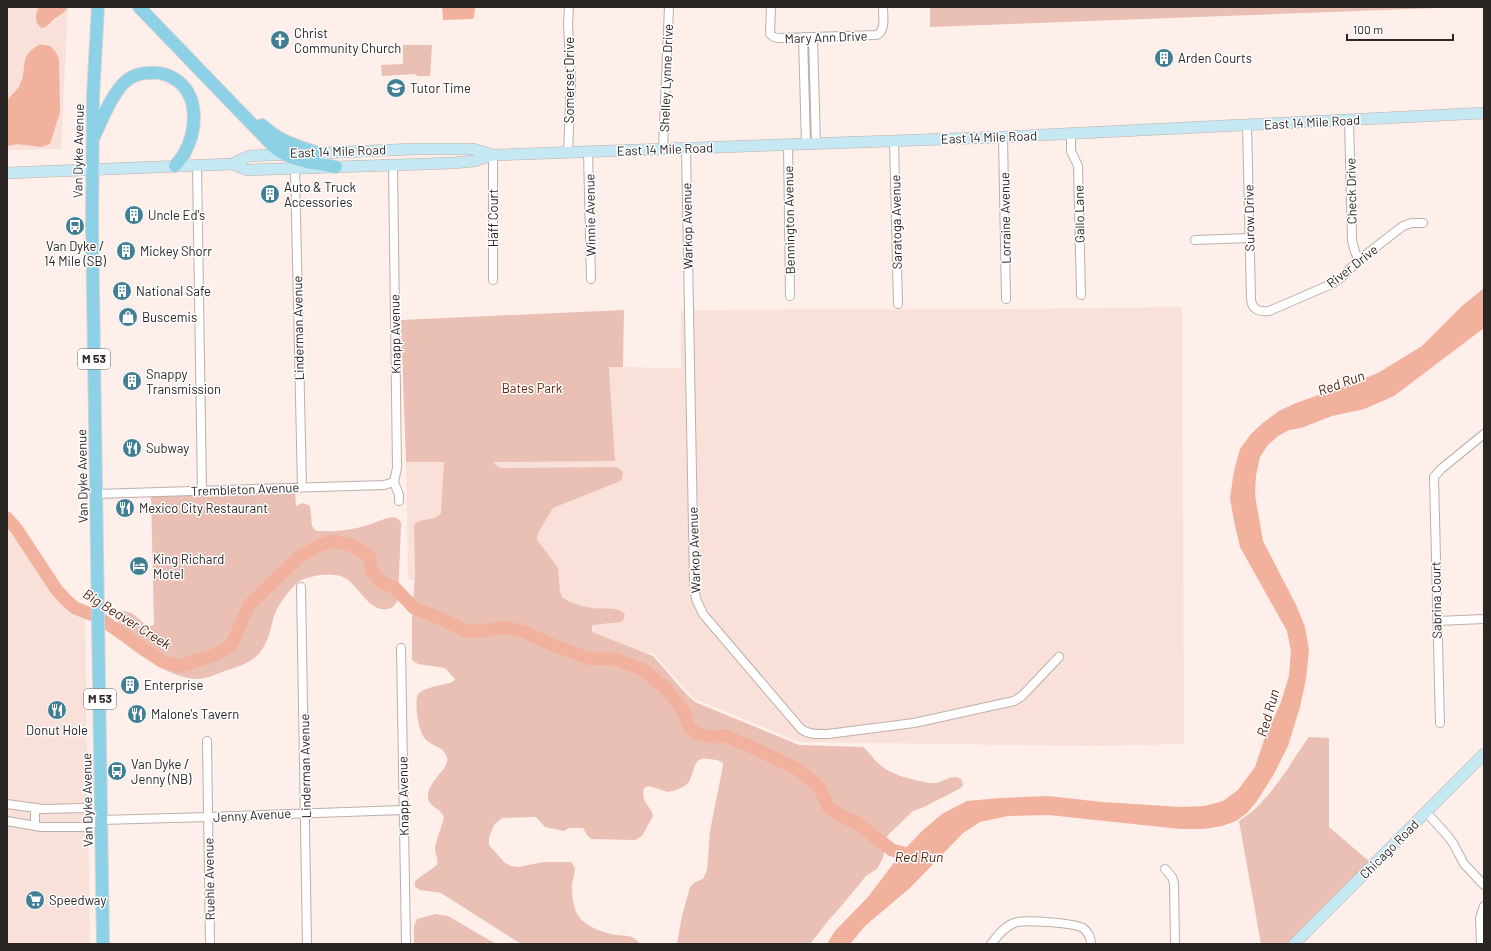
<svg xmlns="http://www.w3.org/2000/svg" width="1491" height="951" font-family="Barlow,sans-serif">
<rect width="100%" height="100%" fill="#ffefea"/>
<path fill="#f9e1d9" d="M7 7H68L61 149 7 150Z
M1182 307 1184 744 1093 746 799 742 693 698 655 655 408 579 406 462 615 461 609 367 681 368V310L1011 309Z
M7 520 39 565 65 604 74 613 85 618 90 944H7Z"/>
<path fill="#e9c0b3" d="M930 7H1465L930 27Z
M403 45H432L430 76H417L416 74 382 76 381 65 403 64Z
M624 310 623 367H609L615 461 493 462 498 467 504 468 616 467 620 469 623 472 622 479 618 482 553 508 538 533 537 538 538 541 558 568 560 592 562 597C569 603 582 606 592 608 603 610 618 605 625 615L624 619 621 622 592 625V632L653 656 687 695 695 702 799 745 863 747C869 751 872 758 878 763 890 775 913 780 930 783 942 785 953 771 962 780L963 785 961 788 924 807 913 811 888 835 886 839 883 858 877 869 866 876 843 904 828 921 810 944H677L682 916 690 887 695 882 703 879 707 870 710 831 723 766V763C719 760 715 760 711 759 691 755 696 772 688 783 684 788 673 791 668 792L649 786 644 788C640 802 651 805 653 816L642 836 635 840 591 839 587 835 583 828H569L564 831 545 827 536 817 502 818 494 825 489 837V845L505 863 511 866 518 867 544 862H571C579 870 572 877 572 885 572 895 573 910 580 918 586 926 606 934 616 935 626 936 633 934 640 944H521L441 893 420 890 415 887V882L416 880 437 865C439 859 434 852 435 846L444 818C442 808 429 808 428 797 427 781 451 768 447 757 445 748 433 746 426 740 418 732 415 707 417 696 420 688 442 685 450 683L454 681 455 679 445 668 418 664 412 660V619L415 574 414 526C419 517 434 522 441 513L444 462H406L401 320Z
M295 491 296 506 303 503 310 506 312 526 316 531C336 532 355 530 374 523 382 520 391 515 398 519L401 522V526L398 600 393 607C371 618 360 586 345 578 332 572 317 575 304 579 294 582 279 604 275 613 271 625 270 637 263 648 255 661 243 665 228 670 218 673 207 679 196 679 171 678 138 655 119 639L118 614 121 611C137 610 141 627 152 626L154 624 151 495Z
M1309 737 1329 738V827L1370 862 1287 944H1261L1239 821C1270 802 1288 766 1309 737Z
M436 914 448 916 496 944H414V926L417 919Z"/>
<path fill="#f1b19c" d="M39 7H68C64 13 61 15 55 18 50 22 48 27 42 28 34 23 35 14 39 7Z
M442 7H475L474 18 471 19 443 20Z
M39 45C51 44 55 49 59 59L60 112 50 144 41 147 17 144 7 146C7 136 5 109 7 102 9 96 17 91 20 85 28 68 18 56 39 45Z
M1484 288V328L1394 396 1364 409 1332 416 1301 428 1289 430 1278 436 1267 446 1260 457 1256 475 1255 495 1263 541 1297 607 1305 627 1309 650 1306 679 1300 707 1288 746 1274 774 1257 801 1247 813 1236 821 1222 826 1204 829H1180L1049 815 1008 816 980 822 963 833 910 888 866 925 850 944H827L835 931 868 897 902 852 922 831 942 814 967 801 1000 798 1048 796 1102 802 1181 807 1204 806 1223 801 1238 790 1255 767 1264 740 1281 702 1289 676 1291 651 1287 631 1240 547 1234 521 1230 498 1234 471 1240 449 1251 434 1264 422 1279 411 1296 403 1353 383 1378 373 1422 346 1462 306Z"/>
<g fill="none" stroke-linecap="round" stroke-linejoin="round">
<path stroke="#f1b19c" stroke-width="13" d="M7 518 16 528 56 589 66 600 75 608 98 617 163 662 180 666 214 655 231 646 249 605 298 558 318 546 334 541 353 546 369 556 372 571 382 583 395 588 414 608 439 618 466 631H484L503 627 525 632 550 644 591 659H615L644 670 667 690 684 712 689 727 696 733 711 737 725 736 752 747 799 770 819 787 829 808 841 816 857 823 892 850 918 857"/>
<defs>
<path id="street" d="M771 7 770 34 774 37 778 38 877 35C886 30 883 16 883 7
M803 37 806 144
M813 37 816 144
M1349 120 1352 240 1355 252 1359 260
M1247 125 1251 299C1252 310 1259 312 1269 311L1334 283 1345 274 1359 260 1403 226 1412 223H1423
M1071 133V151L1078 166 1081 295
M1003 137 1006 299
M894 141 898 304
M788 144 790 296
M686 148 694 583 696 599 703 614 801 729C809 735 818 734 828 734L914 723 1014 701 1022 696 1059 657
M663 149 669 7
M588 151 591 279
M568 152 571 82 568 24 569 7
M493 155V280
M197 165 202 491
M393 166 397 468 394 482 399 495V501
M295 169 302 487
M1195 240 1249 238
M96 494 384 485 394 482
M301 587 307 944
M1437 621 1484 619
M401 648 406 944
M1440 723 1434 477 1441 469 1484 434
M207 741 210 944
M7 804 43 809 85 808 101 820
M1426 812 1446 834 1453 843 1464 864 1484 885
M7 821 41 827H84L101 820 208 817 403 810
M35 826V808
M1165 869 1172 877 1174 883 1175 944
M991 944C997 936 1004 927 1014 923 1024 919 1074 923 1083 928 1088 932 1091 937 1091 944
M1481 944 1480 918 1484 906"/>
<path id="secondary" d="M232 164 247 170 453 163 474 161 493 155 1003 137 1484 113
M7 173 232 164 249 156 415 149H473L493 155
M1294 944 1484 754"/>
<path id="primary" d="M98 7 93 96 92 226 103 944
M139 7 275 148C293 162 315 163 336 167
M262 125C279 141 297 146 318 153
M93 139C101 122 110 98 122 85 129 77 139 73 149 73 158 72 167 74 175 79 200 95 197 131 184 154 182 158 178 162 175 166"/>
</defs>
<use href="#street" stroke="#beafaa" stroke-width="10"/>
<use href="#secondary" stroke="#beafaa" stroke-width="12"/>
<use href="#primary" stroke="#d5d3d3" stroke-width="14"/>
<use href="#street" stroke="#fff" stroke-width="8"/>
<use href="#secondary" stroke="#c6e8f2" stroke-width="11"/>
<use href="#primary" stroke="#8dd1e6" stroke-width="12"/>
</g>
<defs>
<symbol id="church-disc" viewBox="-11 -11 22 22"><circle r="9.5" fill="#407f94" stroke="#fff"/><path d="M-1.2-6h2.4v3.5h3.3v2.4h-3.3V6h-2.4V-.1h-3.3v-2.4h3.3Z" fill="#fff"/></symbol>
<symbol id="building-disc" viewBox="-11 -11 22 22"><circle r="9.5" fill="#407f94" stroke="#fff"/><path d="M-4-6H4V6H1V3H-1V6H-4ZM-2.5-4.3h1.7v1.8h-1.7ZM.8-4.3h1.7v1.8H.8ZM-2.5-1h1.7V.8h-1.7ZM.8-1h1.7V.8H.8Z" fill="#fff"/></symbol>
<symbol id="school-disc" viewBox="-11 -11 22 22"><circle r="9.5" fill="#407f94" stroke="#fff"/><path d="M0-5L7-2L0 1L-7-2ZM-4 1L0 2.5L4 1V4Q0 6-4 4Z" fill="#fff"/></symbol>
<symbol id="bus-disc" viewBox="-11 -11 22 22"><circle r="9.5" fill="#407f94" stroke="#fff"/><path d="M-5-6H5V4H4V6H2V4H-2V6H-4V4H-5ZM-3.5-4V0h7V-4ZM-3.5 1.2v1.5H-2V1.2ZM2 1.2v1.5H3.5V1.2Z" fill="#fff"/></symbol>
<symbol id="shop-disc" viewBox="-11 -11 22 22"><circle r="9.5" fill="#407f94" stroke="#fff"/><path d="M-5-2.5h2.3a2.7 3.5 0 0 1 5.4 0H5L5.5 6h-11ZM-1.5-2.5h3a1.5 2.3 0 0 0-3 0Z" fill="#fff"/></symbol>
<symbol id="restaurant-disc" viewBox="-11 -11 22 22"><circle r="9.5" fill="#407f94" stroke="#fff"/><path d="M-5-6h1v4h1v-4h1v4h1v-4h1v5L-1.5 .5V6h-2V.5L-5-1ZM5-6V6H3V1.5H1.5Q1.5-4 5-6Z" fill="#fff"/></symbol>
<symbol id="hotel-disc" viewBox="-11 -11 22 22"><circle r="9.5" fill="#407f94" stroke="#fff"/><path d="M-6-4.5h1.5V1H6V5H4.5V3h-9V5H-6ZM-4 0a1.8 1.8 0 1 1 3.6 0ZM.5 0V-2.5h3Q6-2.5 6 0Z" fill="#fff"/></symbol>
<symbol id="supermarket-disc" viewBox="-11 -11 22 22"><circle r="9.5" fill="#407f94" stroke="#fff"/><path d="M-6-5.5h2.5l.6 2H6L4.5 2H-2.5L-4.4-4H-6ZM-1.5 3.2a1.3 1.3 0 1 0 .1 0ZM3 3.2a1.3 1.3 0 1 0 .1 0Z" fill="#fff"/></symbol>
</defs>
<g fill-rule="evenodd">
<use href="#church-disc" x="269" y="29" width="22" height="22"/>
<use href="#building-disc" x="1153" y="47" width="22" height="22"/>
<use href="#school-disc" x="385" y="77" width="22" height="22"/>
<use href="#building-disc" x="259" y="183" width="22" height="22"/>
<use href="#building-disc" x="123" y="204" width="22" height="22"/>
<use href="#bus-disc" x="64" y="215" width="22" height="22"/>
<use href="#building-disc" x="115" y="240" width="22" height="22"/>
<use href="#building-disc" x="111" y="280" width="22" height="22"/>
<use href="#shop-disc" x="117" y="306" width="22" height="22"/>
<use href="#building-disc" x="121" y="370" width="22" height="22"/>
<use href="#restaurant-disc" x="121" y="437" width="22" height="22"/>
<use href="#restaurant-disc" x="114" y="497" width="22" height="22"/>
<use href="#hotel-disc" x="128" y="555" width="22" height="22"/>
<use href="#building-disc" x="119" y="674" width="22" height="22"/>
<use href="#restaurant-disc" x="46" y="699" width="22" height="22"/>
<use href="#restaurant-disc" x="126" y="703" width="22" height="22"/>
<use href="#bus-disc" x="106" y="760" width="22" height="22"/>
<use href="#supermarket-disc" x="24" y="889" width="22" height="22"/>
</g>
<g text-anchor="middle" stroke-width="3" stroke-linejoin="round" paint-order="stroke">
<g fill="#fff" stroke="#6b6665" stroke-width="1">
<rect x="78" y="349" width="32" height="20" rx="3"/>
<rect x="84" y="689" width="32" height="20" rx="3"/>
</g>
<g font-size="12" font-weight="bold" fill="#2b2523">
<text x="94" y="363">M 53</text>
<text x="100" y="703">M 53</text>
</g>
<g font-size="13" fill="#2b2523" stroke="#fff" text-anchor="start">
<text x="294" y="38">Christ<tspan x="294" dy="15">Community Church</tspan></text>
<text x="1178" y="63">Arden Courts</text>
<text x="410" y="93">Tutor Time</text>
<text x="284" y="192">Auto &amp; Truck<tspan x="284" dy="15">Accessories</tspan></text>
<text x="148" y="220">Uncle Ed's</text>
<text x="75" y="251" text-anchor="middle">Van Dyke /<tspan x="75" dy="15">14 Mile (SB)</tspan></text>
<text x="140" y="256">Mickey Shorr</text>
<text x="136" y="296">National Safe</text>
<text x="142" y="322">Buscemis</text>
<text x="146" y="379">Snappy<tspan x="146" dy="15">Transmission</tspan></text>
<text x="146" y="453">Subway</text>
<text x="139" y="513">Mexico City Restaurant</text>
<text x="153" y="564">King Richard<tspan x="153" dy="15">Motel</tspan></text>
<text x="144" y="690">Enterprise</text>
<text x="151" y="719">Malone's Tavern</text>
<text x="57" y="735" text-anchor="middle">Donut Hole</text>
<text x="131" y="769">Van Dyke /<tspan x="131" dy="15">Jenny (NB)</tspan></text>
<text x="49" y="905">Speedway</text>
</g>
<g font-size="13" fill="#2b2523" stroke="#fff">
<text transform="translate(826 37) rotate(-2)" y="5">Mary Ann Drive</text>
<text transform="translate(666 78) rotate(-88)" y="5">Shelley Lynne Drive</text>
<text transform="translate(569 80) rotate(-90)" y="5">Somerset Drive</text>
<text transform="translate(1312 122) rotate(-3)" y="5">East 14 Mile Road</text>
<text transform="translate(989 137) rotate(-2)" y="5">East 14 Mile Road</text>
<text transform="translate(665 149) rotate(-2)" y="5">East 14 Mile Road</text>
<text transform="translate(78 151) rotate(-89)" y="5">Van Dyke Avenue</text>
<text transform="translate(338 151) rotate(-2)" y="5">East 14 Mile Road</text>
<text transform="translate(1351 191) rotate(-91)" y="5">Check Drive</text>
<text transform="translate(1079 214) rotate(-91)" y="5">Gallo Lane</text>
<text transform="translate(590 215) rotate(-91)" y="5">Winnie Avenue</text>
<text transform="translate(493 218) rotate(-90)" y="5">Haff Court</text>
<text transform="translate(1005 218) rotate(-91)" y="5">Lorraine Avenue</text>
<text transform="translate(1249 218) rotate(-91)" y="5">Surow Drive</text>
<text transform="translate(789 220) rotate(-91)" y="5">Bennington Avenue</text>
<text transform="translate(896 222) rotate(-91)" y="5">Saratoga Avenue</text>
<text transform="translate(687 226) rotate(-91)" y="5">Warkop Avenue</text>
<text transform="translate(1352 266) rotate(-38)" y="5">River Drive</text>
<text transform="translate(298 328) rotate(-91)" y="5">Linderman Avenue</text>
<text transform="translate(395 334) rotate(-91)" y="5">Knapp Avenue</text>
<text transform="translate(82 476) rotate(-91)" y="5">Van Dyke Avenue</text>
<text transform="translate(245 489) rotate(-2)" y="5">Trembleton Avenue</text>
<text transform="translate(694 550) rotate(-92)" y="5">Warkop Avenue</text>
<text transform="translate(1436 600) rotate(-91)" y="5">Sabrina Court</text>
<text transform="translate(305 766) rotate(-91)" y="5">Linderman Avenue</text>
<text transform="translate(403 796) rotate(-91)" y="5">Knapp Avenue</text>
<text transform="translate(87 800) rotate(-91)" y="5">Van Dyke Avenue</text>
<text transform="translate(252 815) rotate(-3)" y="5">Jenny Avenue</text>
<text transform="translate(1389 849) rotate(-45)" y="5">Chicago Road</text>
<text transform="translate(209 879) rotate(-91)" y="5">Ruehle Avenue</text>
</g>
<g font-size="13" fill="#6a2104" stroke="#fff">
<text x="532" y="393">Bates Park</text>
</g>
<g font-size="14" font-style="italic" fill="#511a06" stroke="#fff">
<text transform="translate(1341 383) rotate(-20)" y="5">Red Run</text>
<text transform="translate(127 619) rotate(32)" y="5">Big Beaver Creek</text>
<text transform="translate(1268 713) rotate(-74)" y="5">Red Run</text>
<text x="919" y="862">Red Run</text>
</g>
</g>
<rect width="1491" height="951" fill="none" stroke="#2b2523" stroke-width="16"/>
<path d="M1347 34v6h106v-6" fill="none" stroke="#2b2523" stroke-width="2"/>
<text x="1353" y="34" font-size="12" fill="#2b2523" stroke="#ffffff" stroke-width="3" paint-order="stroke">100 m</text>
</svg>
